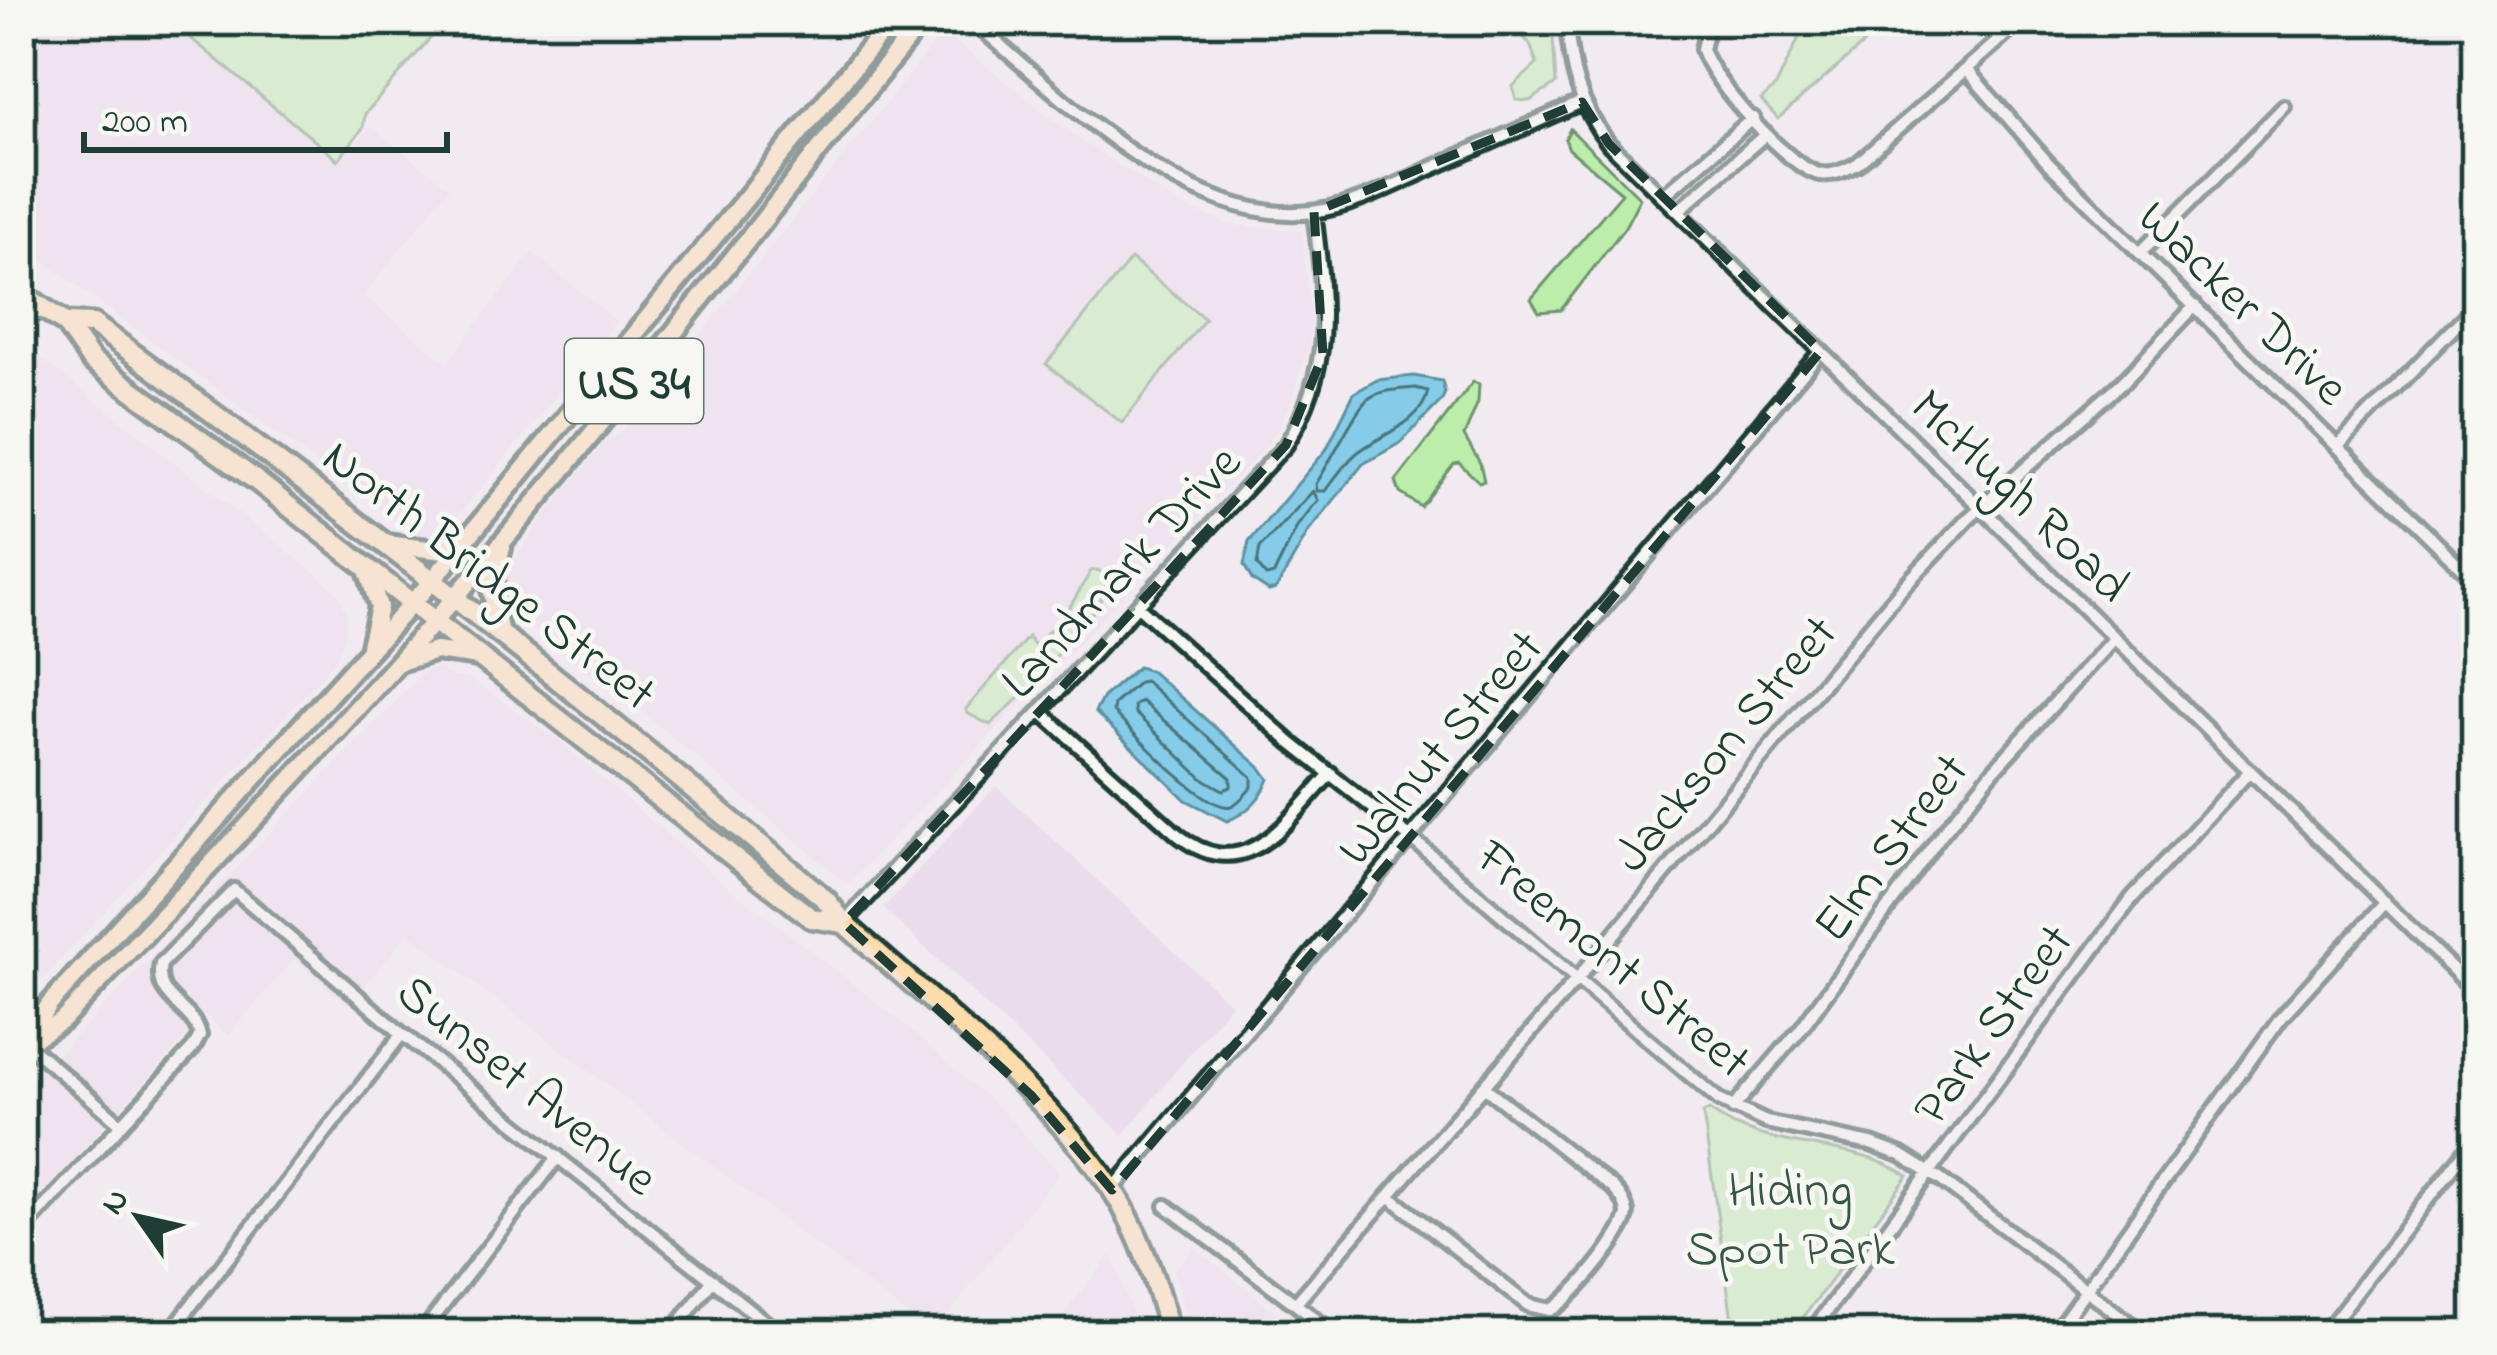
<svg xmlns="http://www.w3.org/2000/svg" width="2497" height="1355" font-family="'Indie Flower',sans-serif">
<rect width="100%" height="100%" fill="#f1eaf0"/>
<filter id="ink" filterUnits="userSpaceOnUse"><feTurbulence type="fractalNoise" baseFrequency=".00833" numOctaves="2"/><feDisplacementMap in="SourceGraphic" scale="24" xChannelSelector="R" yChannelSelector="G"/><feConvolveMatrix kernelMatrix="1 2 1 2 8 2 1 2 1" color-interpolation-filters="sRGB"/></filter>
<g filter="url(#ink)">
<path fill="#ebdced" d="M21 21H187L351 150 371 127 449 188 363 296 447 363 532 253 616 321 448 528 431 539 411 532 21 244Z
M954 41 1075 137 1181 206 1231 225 1301 231 1311 319 1308 347 1289 405 1275 433 1252 461 848 884 651 719 506 609 505 573 539 524 605 443 622 432 936 42Z
M21 343 320 577 339 595 346 614V633L338 654 326 671 28 994 21 989Z
M437 668 454 677 470 679 559 741 719 880 895 1017 1006 1115 1059 1173 933 1334 409 933 348 1004 294 959 228 1035 205 1015 21 1217V1094L424 672Z
M996 786 1231 1004 1123 1135 883 908Z
M1194 1247 1287 1322 1302 1334H1192L1174 1271Z
M1111 1254 1139 1334H1049Z"/>
<path fill="#bdedab" stroke="#6e9570" stroke-width="3" d="M170 21H445L365 114 363 128 338 160Z
M1508 21H1552L1556 84 1530 101 1516 100 1513 86 1537 64 1530 44Z
M1807 21H1890L1778 119 1761 100 1776 86Z
M1570 129 1640 198 1625 227 1561 310 1539 312 1531 299 1622 193 1569 149 1565 139Z
M1131 259 1205 319 1122 423 1046 364Z
M1473 382 1479 384 1478 402 1464 436 1480 463 1484 481 1479 482 1459 463 1454 464 1421 507 1400 493 1396 481Z
M1098 570 1109 579 1098 606 1027 690 990 725 967 713 966 709 1028 637 1034 645 1039 642 1071 605 1091 571Z
M1709 1110C1770 1155 1851 1138 1908 1176L1791 1334H1734L1703 1113Z"/>
<path fill="#86cbe8" stroke="#5d92a0" stroke-width="3" d="M1414 376 1442 381 1445 393 1441 401 1400 443 1363 464 1309 531 1276 589 1269 591 1252 580 1244 565 1249 542 1326 450 1354 393 1377 380Z
M1138 667 1151 671 1261 768 1269 779C1261 799 1247 813 1227 821L1186 800 1095 712 1103 697Z"/>
<g fill="none" stroke-linecap="round" stroke-linejoin="round">
<path stroke="#48767c" stroke-width="3" d="M1415 388 1428 391C1422 424 1380 434 1357 453 1345 463 1335 478 1325 491H1317L1316 484C1328 466 1357 407 1368 399 1381 389 1399 390 1415 388Z
M1313 491 1318 500 1298 525 1274 574 1266 576 1257 565 1260 548Z
M1145 681 1252 777V787C1246 793 1238 804 1231 806 1208 814 1130 729 1113 712L1114 704 1139 682Z
M1141 701 1231 778V787L1223 790 1202 778 1135 713 1134 706Z"/>
<defs>
<path id="minor" d="M972 21C1062 96 1186 227 1312 212 1354 207 1394 185 1432 168 1482 146 1532 124 1582 102
M1567 21C1570 68 1579 106 1609 144L2476 992
M1709 21 1702 49C1711 80 1788 168 1820 174 1834 176 1845 170 1857 164L2021 21
M1966 69 2048 163 2476 582
M1663 196 1753 118
M1678 211 1766 134
M2141 252 2284 107
M21 319 46 310
M2338 446 2476 305
M1138 606 1291 743 1412 839 1719 1100 1766 1122 1871 1144 1901 1155 1941 1180 2144 1334
M1041 712 1178 835C1246 889 1287 821 1331 773
M844 923 1286 445C1335 365 1325 301 1314 212
M21 1034 26 1043 121 1124
M1733 1108 1800 1030 1940 836 1993 771 2114 638
M1112 1190 1821 351
M1389 1196 1528 1305 1550 1310C1569 1303 1627 1233 1627 1213 1626 1203 1620 1195 1613 1188L1484 1087
M1166 1206 1335 1334
M21 1232 193 1048 200 1035C192 1005 153 1000 161 964L234 890 401 1033 780 1334
M1296 1303 1577 979 1905 585 1968 519 2123 382 2195 306
M169 1334 402 1034
M421 1334 558 1157
M671 1334 713 1280
M1810 1334 2132 898 2249 772
M2054 1334 2281 1017 2385 902
M2324 1334 2476 1137"/>
<path id="primary" d="M386 544 436 550 463 536
M366 567 379 607 370 646
M500 634 491 588 502 548
M399 662 436 651 479 657
M29 1039 49 1005 433 580 891 21
M26 1043 62 1021C198 878 335 737 464 587 622 404 769 210 922 21"/>
<path id="trunk" d="M21 293 65 323 91 360 258 482 811 918 844 923
M65 323 93 324C343 508 589 699 826 900L844 923C930 1000 1049 1095 1112 1189 1140 1232 1157 1285 1170 1334"/>
</defs>
<use href="#minor" stroke="#1f3d34" stroke-width="20"/>
<use href="#primary" stroke="#1f3d34" stroke-width="26"/>
<use href="#trunk" stroke="#1f3d34" stroke-width="27"/>
<use href="#minor" stroke="#f6f6f2" stroke-width="10"/>
<use href="#primary" stroke="#fddcac" stroke-width="16"/>
<use href="#trunk" stroke="#fddcac" stroke-width="18"/>
</g>
</g>
<path d="M0 0H2497V1355H0ZM1582 102 1609 144 1821 351 1112 1190 1031 1095 844 923 1286 445 1323 355 1314 212Z" fill="#f1eaf0" fill-opacity=".55" fill-rule="evenodd"/>
<path fill="none" stroke="#1f3d34" stroke-width="9" stroke-dasharray="24 15" stroke-linejoin="round" d="M1582 102 1609 144 1821 351 1112 1190 1031 1095 844 923 1286 445 1323 355 1314 212Z"/>
<g text-anchor="middle" stroke-width="10" stroke-linejoin="round" paint-order="stroke">
<rect fill="#f6f6f2" stroke="#60746d" stroke-width="3" x="565" y="339" width="138" height="84" rx="9"/>
<g font-size="48" font-weight="bold" fill="#1f3d34">
<text x="634" y="398">US 34</text>
</g>
<g font-size="51" fill="#1f3d34" stroke="#f6f6f2">
<text transform="translate(2245 301) rotate(44)" y="18">Wacker Drive</text>
<text transform="translate(2022 494) rotate(44)" y="18">McHugh Road</text>
<text transform="translate(1119 570) rotate(-47)" y="18">Landmark Drive</text>
<text transform="translate(491 573) rotate(38)" y="18">North Bridge Street</text>
<text transform="translate(1723 742) rotate(-50)" y="18">Jackson Street</text>
<text transform="translate(1438 746) rotate(-50)" y="18">Walnut Street</text>
<text transform="translate(1889 846) rotate(-53)" y="18">Elm Street</text>
<text transform="translate(1615 957) rotate(40)" y="18">Freemont Street</text>
<text transform="translate(1991 1023) rotate(-54)" y="18">Park Street</text>
<text transform="translate(529 1083) rotate(39)" y="18">Sunset Avenue</text>
</g>
<g font-size="51" fill="#375746" stroke="#f6f6f2">
<text x="1790" y="1205">Hiding<tspan x="1790" dy="59">Spot Park</tspan></text>
</g>
</g>
<rect width="2497" height="1355" fill="none" stroke="#f6f6f2" stroke-width="72"/>
<rect x="36" y="36" width="2425" height="1283" fill="none" stroke="#1f3d34" stroke-width="4.5" filter="url(#ink)"/>
<g transform="translate(138 1217) rotate(304)" stroke="#f6f6f2" stroke-width="9" paint-order="stroke">
<path d="M0-9L21 45L0 30L-21 45Z" fill="#1f3d34"/>
<text y="-18" font-size="33" font-weight="bold" text-anchor="middle" fill="#1f3d34">N</text>
</g>
<path d="M84 132v18h363v-18" fill="none" stroke="#1f3d34" stroke-width="6"/>
<text x="102" y="132" font-size="36" fill="#1f3d34" stroke="#f6f6f2" stroke-width="9" paint-order="stroke">200 m</text>
</svg>
